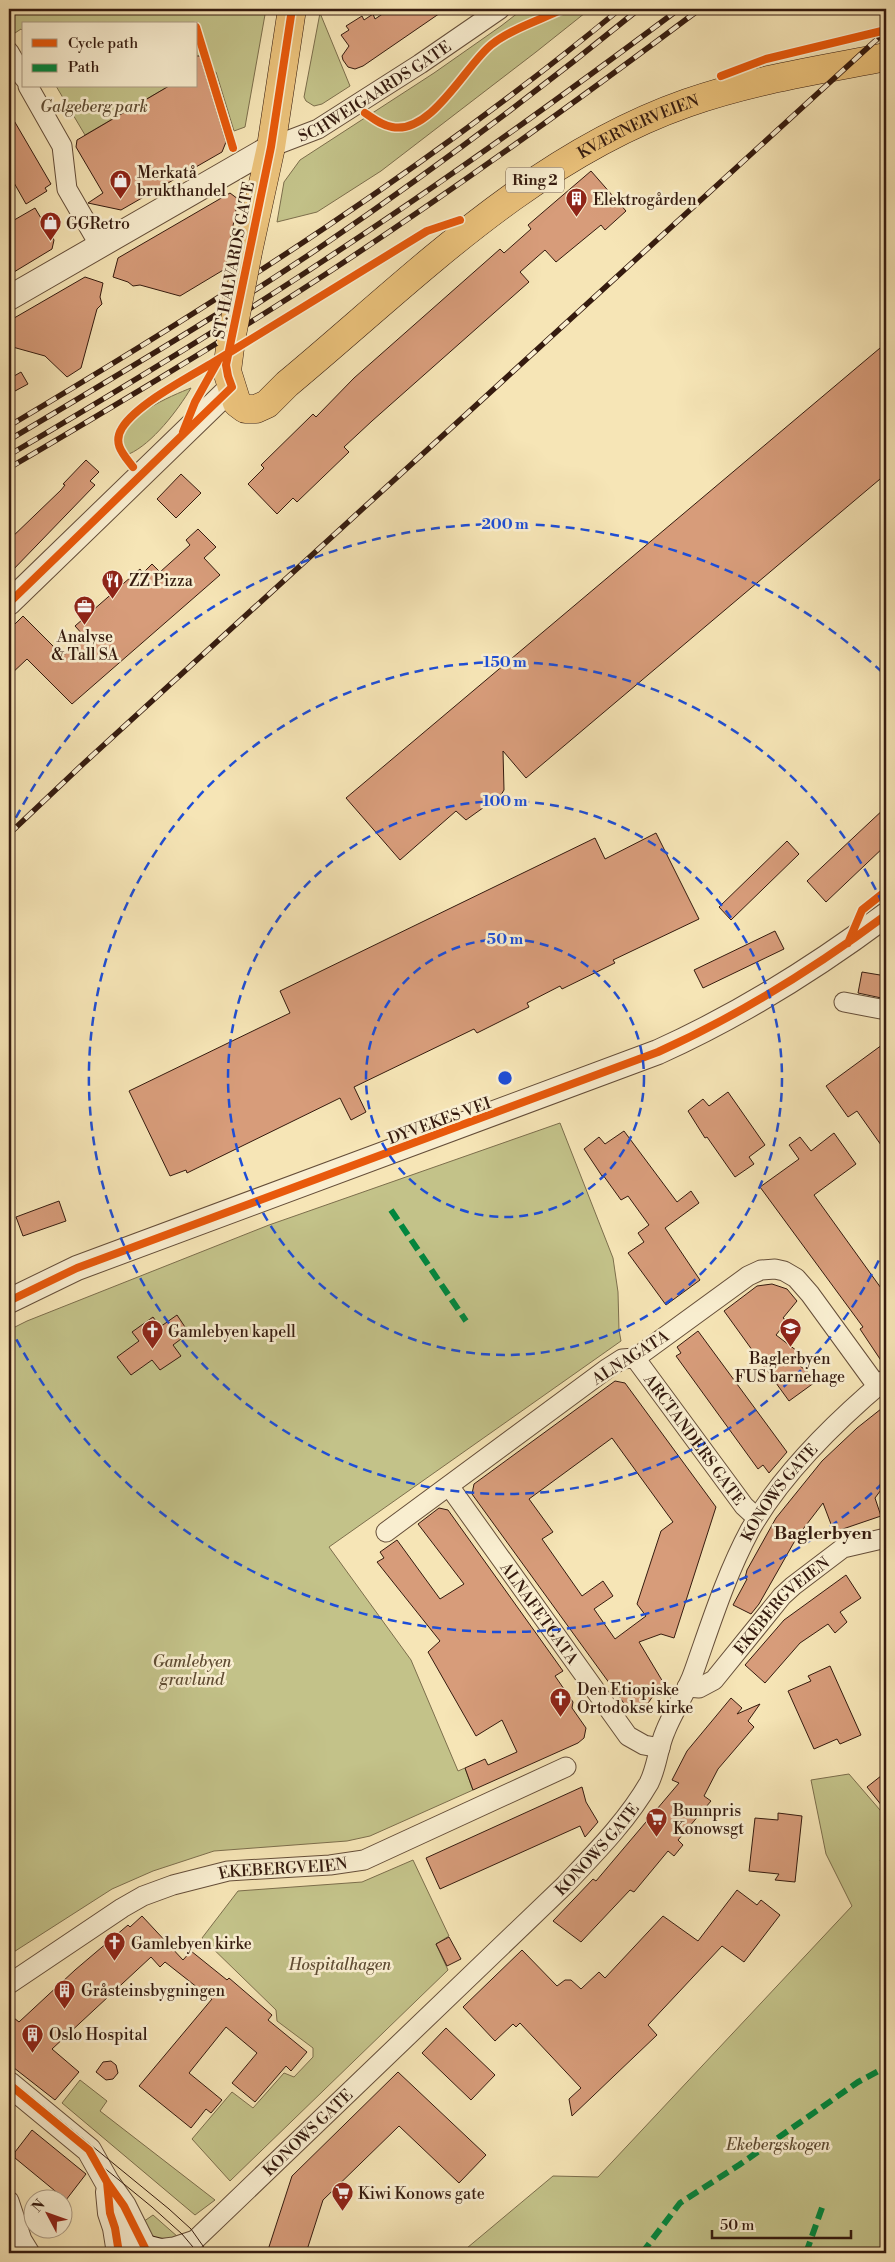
<svg xmlns="http://www.w3.org/2000/svg" width="895" height="2262" font-family="'Libre Bodoni',serif">
<rect width="100%" height="100%" fill="#f6e5b6"/>
<filter id="stains"><feTurbulence type="fractalNoise" baseFrequency=".004" numOctaves="4"/><feColorMatrix values="0 0 0 0 .2 0 0 0 0 .09 0 0 0 0 .02 0 0 0 .5 -.17"/></filter>
<radialGradient id="worn" r=".72"><stop offset=".6" stop-color="#630" stop-opacity="0"/><stop offset="1" stop-color="#630" stop-opacity=".3"/></radialGradient>
<path fill="#c3c289" stroke="#7c6e4c" d="M9 9H266L245 127 234 131 216 72 206 75 196 71V24H24V32L21 29 9 37Z
M523 9H590L536 52 381 171 317 212 277 222 284 182 300 160 434 73 501 26Z
M320 13 350 86 322 104 314 106 306 101 304 97Z
M56 86H169L85 135Z
M191 388C178 410 152 444 129 454 127 451 124 448 123 444 115 419 173 395 191 388Z
M560 1123 613 1258 618 1292 619 1330 621 1341 329 1547 411 1660 458 1771 465 1768 473 1790 370 1836 347 1841 214 1851 153 1871 112 1889 9 1955V1330L27 1321 269 1225Z
M849 1774 886 1817V1851L880 1861 886 1866V2246L878 2253H461L553 2176 598 2177 852 1906 826 1854 811 1780Z
M413 1860 449 1936 436 1944 448 1970 230 2181 192 2139 232 2092 253 2108 284 2073 294 2077 313 2057V2048L277 2021 276 2010 202 1938 238 1891 362 1882Z
M80 2080 107 2101 100 2111 215 2200 195 2215 62 2103Z
M153 2215 178 2237C157 2241 153 2240 140 2224Z"/>
<path fill="#d79c7a" stroke="#351b0f" fill-rule="evenodd" d="M390 9H446L363 66 355 69 348 67 343 60 342 56 349 46 341 35 349 30 346 26 362 16 364 20 373 14 375 19Z
M196 56H200L226 142 222 152 121 210 88 203 103 193 76 147 77 140 169 86H196Z
M9 112 51 184 45 188 47 191 26 204 9 174Z
M591 171 626 211 605 230 601 225 556 262 545 250 520 272 529 282 372 421 344 447 349 452 297 502 293 498 277 514 248 484 264 468 261 465 313 414 316 417 354 378 500 249 504 253 531 229 528 225Z
M230 193 238 199 225 269 180 296 140 285 133 286 128 282 113 277 118 258Z
M35 208 54 240 52 249 9 275V223Z
M85 277 103 283 100 297 102 304 97 309 81 368 67 377 45 356 9 346V321Z
M886 343V474L526 778 503 751 504 790 501 795 466 820 456 811 400 860 346 798Z
M21 372 28 384 15 391 9 379Z
M86 460 99 472 90 481 95 485 9 574V540L61 490 65 485 63 484Z
M181 474 201 493 176 518 157 499Z
M198 529 216 547 204 558 220 575 72 704 27 659 9 676V630L23 616 63 656 84 636 75 626 140 569 143 573 152 564 160 572 190 545 186 540Z
M886 807V845L826 902 807 881Z
M656 833 699 919 613 960 615 963 562 989 560 986 527 1003 529 1007 477 1033 474 1029 354 1087 366 1112 351 1120 340 1098 187 1173 186 1170 170 1176 129 1091 290 1013 280 991 595 838 605 859Z
M787 841 799 854 731 920 719 907Z
M775 931 784 949 703 988 694 970Z
M862 972 886 976V999L858 993Z
M886 1042V1152L857 1111 848 1117 826 1086Z
M728 1092 765 1145 749 1157 754 1164 735 1177 707 1137 705 1138 688 1111 703 1099 709 1106Z
M624 1131 677 1202 691 1191 699 1203 665 1228 700 1280 666 1305 628 1253 644 1242 638 1233 649 1225 628 1196 621 1200 603 1175 602 1176 584 1149 599 1137 605 1144Z
M834 1133 856 1164 814 1195 886 1295V1368L860 1329 863 1327 760 1187 799 1159 789 1145 800 1137 811 1151Z
M59 1201 66 1221 23 1236 16 1217Z
M772 1284 787 1289 797 1301 783 1318 787 1321 776 1335 801 1354 795 1362 818 1380 789 1401 724 1311 757 1286Z
M177 1315 189 1333 173 1345 181 1356 160 1370 152 1360 131 1375 117 1357 139 1341 132 1332 153 1317 160 1327Z
M698 1331 787 1452 769 1473 763 1465 758 1469 676 1356 681 1353 677 1347Z
M615 1381 625 1383 716 1507 674 1638 661 1634 639 1642 663 1682 641 1713H631L472 1494 474 1484ZM612 1438 673 1522 661 1531 637 1604 646 1616 615 1639 594 1609 613 1596 603 1581 582 1596 542 1539 553 1532 529 1499Z
M886 1405V1483L875 1498 881 1516 834 1532 823 1503 797 1537 759 1604 751 1614 733 1605 747 1579 745 1578 747 1570 776 1518 822 1461 857 1428Z
M439 1508 448 1510 563 1671 555 1676 573 1702 572 1708 586 1728 584 1738 578 1743 473 1790 465 1768 485 1759 488 1765 517 1752 502 1720 476 1736 428 1652 440 1641 377 1562 384 1558 380 1552 397 1540 440 1599 464 1584 418 1524Z
M846 1575 861 1598 840 1612 847 1622 835 1633 828 1624 800 1643 765 1683 745 1665 784 1620Z
M830 1666 861 1735 840 1744 837 1739 814 1749 788 1691 811 1681 808 1676Z
M731 1698 742 1708 737 1714 760 1704 748 1721 754 1727 718 1769 704 1796 711 1801 678 1840 683 1845 674 1856 668 1851 634 1892 630 1890 581 1942 553 1921 593 1879 596 1881 679 1783 672 1780 687 1751Z
M886 1772V1811L867 1787Z
M582 1787 586 1802 598 1822 585 1837 580 1826 440 1889 426 1858Z
M778 1813 802 1816 795 1882 775 1880 779 1874 749 1871 755 1818 778 1820Z
M737 1890 757 1905 761 1900 780 1915 744 1962 722 1946 648 2025 657 2035 572 2116 569 2099 581 2088 520 2023 516 2027 513 2024 495 2041 463 2007 522 1950 557 1986 565 1980H571L581 1989 599 1972 605 1978 663 1916 698 1941Z
M142 1916 183 1960 191 1951 227 1980 229 1978 272 2015 268 2020 307 2052 291 2071 286 2066 255 2102 232 2083 257 2053 226 2027 189 2073 222 2100 211 2113 206 2109 191 2128 139 2086 212 1999 165 1962 160 1967 151 1957 52 2049 79 2072 55 2100 9 2064V2014L19 2022 75 1970 128 1925 130 1927Z
M449 1937 461 1959 447 1966 436 1944Z
M446 2028 495 2075 471 2100 422 2053Z
M111 2061 116 2065 118 2073 113 2079 106 2080 96 2072 103 2062Z
M398 2072 486 2155 459 2183 399 2126 323 2200 306 2253H267L292 2176Z
M32 2130 86 2174 66 2200 15 2158V2152Z"/>
<g fill="none" stroke-linecap="round" stroke-linejoin="round">
<defs>
<g id="minor">
<path d="M9 52 24 78"/>
<path d="M28 86 62 146 67 189 100 246"/>
<path id="s1" d="M271 147 318 129 420 64 500 9"/>
<path d="M844 1002 886 1010"/>
<path id="s2" d="M635 1358 744 1506 757 1518"/>
<path id="s3" d="M449 1486 628 1736 644 1745 660 1748"/>
<path d="M386 1532 608 1368 622 1359 635 1358 641 1354 748 1276 761 1270 775 1269 784 1271 796 1278 810 1294 877 1386"/>
<path id="s4" d="M687 1687 699 1688 714 1680 782 1596 793 1586 843 1548 886 1538"/>
<path id="s5" d="M9 1984 122 1908 143 1896 173 1885 228 1871 330 1865 364 1860 566 1767"/>
<path d="M9 2201 22 2240 30 2253"/>
<path id="s6" d="M157 2249 174 2247 195 2240 565 1885C595 1853 627 1821 649 1783 657 1767 658 1748 665 1732 673 1711 687 1692 694 1671 711 1623 726 1575 750 1530 783 1472 836 1421 886 1379"/>
</g>
<path id="tertiary" d="M9 298 271 147
M9 603 232 387
M9 1301 77 1268 658 1052C740 1015 815 968 886 915
M9 2084 89 2150 107 2182 124 2206 145 2248
M108 2192 110 2213 115 2228 119 2253"/>
<path id="secondary" d="M126 2253 145 2248 165 2253"/>
<g id="primary">
<path d="M248 252 271 147 292 9"/>
<path id="s7" d="M231 340 227 371 237 403 245 409H256L267 404 287 384C412 280 530 158 687 103 752 80 819 70 886 57"/>
</g>
</defs>
<use href="#minor" stroke="#654e39" stroke-width="21"/>
<use href="#tertiary" stroke="#654e39" stroke-width="26"/>
<use href="#secondary" stroke="#351b0f" stroke-width="28"/>
<use href="#primary" stroke="#351b0f" stroke-width="29"/>
<use href="#minor" stroke="#f9eed0" stroke-width="19"/>
<use href="#tertiary" stroke="#f9eed0" stroke-width="24"/>
<use href="#secondary" stroke="#f9eed0" stroke-width="26"/>
<use href="#primary" stroke="#ebc27b" stroke-width="28"/>
<path stroke="#351b0f" stroke-width="1" d="M9 2078 169 2209 191 2229 208 2253
M9 2090 152 2207 182 2234 198 2253"/>
<defs>
<path id="rail" d="M9 426C221 300 429 167 620 9
M9 440C113 378 218 316 319 248 429 173 536 93 639 9
M9 455C116 392 222 328 326 259 447 180 564 95 679 9
M9 468C118 404 227 339 332 270 458 187 580 99 700 9
M9 834 83 764 886 31"/>
</defs>
<use href="#rail" stroke="#351b0f" stroke-width="5.5"/>
<use href="#rail" stroke="#f9eed0" stroke-width="4" stroke-dasharray="11" stroke-linecap="butt"/>
<defs>
<path id="primary-bridge" d="M231 340 248 252"/>
</defs>
<use href="#primary-bridge" stroke="#351b0f" stroke-width="29" stroke-linecap="butt"/>
<use href="#primary-bridge" stroke="#ebc27b" stroke-width="28"/>
<path stroke="#00873e" stroke-width="6" stroke-dasharray="12 6" stroke-linecap="butt" d="M391 1210 466 1321
M642 2253 680 2203 739 2165 858 2082 886 2067
M806 2253 823 2205"/>
<defs>
<path id="cycleway" d="M196 27 233 148
M721 76 766 59 886 30
M365 113C374 119 381 125 392 127 431 135 466 65 491 45 511 29 540 20 563 9
M183 432 195 402 218 361
M133 467C124 455 112 444 122 428 137 404 189 377 214 362 285 319 356 275 427 231L460 220
M9 603 232 387 228 376 226 365 271 147 292 9
M848 943 862 910 886 891
M9 1301 77 1268 658 1052C740 1015 815 968 886 915
M9 2084 89 2150 107 2182 124 2206 145 2248
M107 2182 110 2213 115 2228 119 2253"/>
</defs>
<use href="#cycleway" stroke="#f9eed0" stroke-width="11"/>
<use href="#cycleway" stroke="#e8590c" stroke-width="8"/>
</g>
<g fill="none" stroke="#1d4ed8" stroke-width="2.5" stroke-dasharray="9 6">
<circle cx="505" cy="1078" r="139"/>
<circle cx="505" cy="1078" r="277"/>
<path d="M885 1247A416 416 0 1 1 885 909"/>
<path d="M883 1483A554 554 0 0 1 9 1325M9 831A554 554 0 0 1 883 673"/>
</g>
<defs>
<symbol id="shop-pin" viewBox="-11 -11 22 30"><path d="M0 17L-7.5 6A9.5 9.5 0 1 1 7.5 6Z" fill="#8f2418" stroke="#f9eed0"/><path d="M-5-2.5h2.3a2.7 3.5 0 0 1 5.4 0H5L5.5 6h-11ZM-1.5-2.5h3a1.5 2.3 0 0 0-3 0Z" fill="#fff"/></symbol>
<symbol id="building-pin" viewBox="-11 -11 22 30"><path d="M0 17L-7.5 6A9.5 9.5 0 1 1 7.5 6Z" fill="#8f2418" stroke="#f9eed0"/><path d="M-4-6H4V6H1V3H-1V6H-4ZM-2.5-4.3h1.7v1.8h-1.7ZM.8-4.3h1.7v1.8H.8ZM-2.5-1h1.7V.8h-1.7ZM.8-1h1.7V.8H.8Z" fill="#fff"/></symbol>
<symbol id="restaurant-pin" viewBox="-11 -11 22 30"><path d="M0 17L-7.5 6A9.5 9.5 0 1 1 7.5 6Z" fill="#8f2418" stroke="#f9eed0"/><path d="M-5-6h1v4h1v-4h1v4h1v-4h1v5L-1.5 .5V6h-2V.5L-5-1ZM5-6V6H3V1.5H1.5Q1.5-4 5-6Z" fill="#fff"/></symbol>
<symbol id="office-pin" viewBox="-11 -11 22 30"><path d="M0 17L-7.5 6A9.5 9.5 0 1 1 7.5 6Z" fill="#8f2418" stroke="#f9eed0"/><path d="M-6-3h4V-5.5h4V-3h4V5H-6ZM-1-4.5V-3h2v-1.5ZM-6 0V1H6V0Z" fill="#fff"/></symbol>
<symbol id="school-pin" viewBox="-11 -11 22 30"><path d="M0 17L-7.5 6A9.5 9.5 0 1 1 7.5 6Z" fill="#8f2418" stroke="#f9eed0"/><path d="M0-5L7-2L0 1L-7-2ZM-4 1L0 2.5L4 1V4Q0 6-4 4Z" fill="#fff"/></symbol>
<symbol id="church-pin" viewBox="-11 -11 22 30"><path d="M0 17L-7.5 6A9.5 9.5 0 1 1 7.5 6Z" fill="#8f2418" stroke="#f9eed0"/><path d="M-1.2-6h2.4v3.5h3.3v2.4h-3.3V6h-2.4V-.1h-3.3v-2.4h3.3Z" fill="#fff"/></symbol>
<symbol id="supermarket-pin" viewBox="-11 -11 22 30"><path d="M0 17L-7.5 6A9.5 9.5 0 1 1 7.5 6Z" fill="#8f2418" stroke="#f9eed0"/><path d="M-6-5.5h2.5l.6 2H6L4.5 2H-2.5L-4.4-4H-6ZM-1.5 3.2a1.3 1.3 0 1 0 .1 0ZM3 3.2a1.3 1.3 0 1 0 .1 0Z" fill="#fff"/></symbol>
</defs>
<g fill-rule="evenodd">
<use href="#shop-pin" x="108" y="168" width="25" height="34"/>
<use href="#building-pin" x="564" y="186" width="25" height="34"/>
<use href="#shop-pin" x="38" y="210" width="25" height="34"/>
<use href="#restaurant-pin" x="100" y="568" width="25" height="34"/>
<use href="#office-pin" x="72" y="594" width="25" height="34"/>
<use href="#school-pin" x="778" y="1316" width="25" height="34"/>
<use href="#church-pin" x="140" y="1318" width="25" height="34"/>
<use href="#church-pin" x="548" y="1686" width="25" height="34"/>
<use href="#supermarket-pin" x="644" y="1806" width="25" height="34"/>
<use href="#church-pin" x="102" y="1930" width="25" height="34"/>
<use href="#building-pin" x="52" y="1978" width="25" height="34"/>
<use href="#building-pin" x="20" y="2022" width="25" height="34"/>
<use href="#supermarket-pin" x="330" y="2180" width="25" height="34"/>
</g>
<g text-anchor="middle" stroke-width="5" stroke-linejoin="round" paint-order="stroke">
<rect fill="#f9eed0" stroke="#705a49" stroke-width="1" x="506" y="167.5" width="58" height="25" rx="4"/>
<g font-size="15" font-weight="bold" fill="#351b0f">
<text x="535" y="185">Ring 2</text>
</g>
<g font-size="16" fill="#351b0f" stroke="#f9eed0">
<text dy="6" stroke="none"><textPath href="#s1" startOffset="118">SCHWEIGAARDS GATE</textPath></text>
<text dy="6" stroke="none"><textPath href="#s7" startOffset="564">KVÆRNERVEIEN</textPath></text>
<text transform="translate(233 260) rotate(-79)" y="6">ST. HALVARDS GATE</text>
<text transform="translate(439 1120) rotate(-20)" y="6">DYVEKES VEI</text>
<text transform="translate(630 1357) rotate(-32)" y="6">ALNAGATA</text>
<text dy="6" stroke="none"><textPath href="#s2" startOffset="101">ARCTANDERS GATE</textPath></text>
<text dy="6" stroke="none"><textPath href="#s6" startOffset="1005">KONOWS GATE</textPath></text>
<text dy="6" stroke="none"><textPath href="#s4" startOffset="130">EKEBERGVEIEN</textPath></text>
<text dy="6" stroke="none"><textPath href="#s3" startOffset="156">ALNAFETGATA</textPath></text>
<text dy="6" stroke="none"><textPath href="#s6" startOffset="600">KONOWS GATE</textPath></text>
<text dy="6" stroke="none"><textPath href="#s5" startOffset="304">EKEBERGVEIEN</textPath></text>
<text dy="6" stroke="none"><textPath href="#s6" startOffset="195">KONOWS GATE</textPath></text>
</g>
<g font-size="16" font-style="italic" fill="#604d34" stroke="#f9eed0">
<text x="94" y="112">Galgeberg park</text>
<text x="192" y="1667">Gamlebyen<tspan x="192" dy="18">gravlund</tspan></text>
<text x="340" y="1970">Hospitalhagen</text>
<text x="778" y="2150">Ekebergskogen</text>
</g>
<g font-size="16" fill="#351b0f" stroke="#f9eed0" text-anchor="start">
<text x="137" y="178">Merkatå<tspan x="137" dy="18">brukthandel</tspan></text>
<text x="593" y="205">Elektrogården</text>
<text x="66" y="229">GGRetro</text>
<text x="129" y="586">ZZ Pizza</text>
<text x="85" y="642" text-anchor="middle">Analyse<tspan x="85" dy="18">&amp; Tall SA</tspan></text>
<text x="168" y="1337">Gamlebyen kapell</text>
<text x="790" y="1364" text-anchor="middle">Baglerbyen<tspan x="790" dy="18">FUS barnehage</tspan></text>
<text x="577" y="1695">Den Etiopiske<tspan x="577" dy="18">Ortodokse kirke</tspan></text>
<text x="673" y="1816">Bunnpris<tspan x="673" dy="18">Konowsgt</tspan></text>
<text x="131" y="1949">Gamlebyen kirke</text>
<text x="81" y="1996">Gråsteinsbygningen</text>
<text x="49" y="2040">Oslo Hospital</text>
<text x="358" y="2199">Kiwi Konows gate</text>
</g>
<g font-size="18" font-weight="bold" fill="#351b0f" stroke="#f9eed0">
<text x="823" y="1539">Baglerbyen</text>
</g>
</g>
<circle cx="505" cy="1078" r="8" fill="#1d4ed8" stroke="#f9eed0" stroke-width="2.5"/>
<g font-size="15" text-anchor="middle" font-weight="bold" fill="#1d4ed8" stroke="#f9eed0" stroke-width="5" stroke-linejoin="round" paint-order="stroke">
<text x="505" y="529">200 m</text>
<text x="505" y="667">150 m</text>
<text x="505" y="806">100 m</text>
<text x="505" y="944">50 m</text>
</g>
<rect width="895" height="2262" fill="none" stroke="#f6e5b6" stroke-width="30"/>
<rect x="10" y="10" width="875" height="2242" fill="none" stroke="#351b0f" stroke-width="2.5"/>
<rect x="15" y="15" width="865" height="2232" fill="none" stroke="#351b0f"/>
<rect x="22" y="22" width="175" height="65" fill="#f9eed0" stroke="#ab9a83"/>
<rect x="32" y="39" width="25" height="8" fill="#e8590c" stroke="#ab9a83"/>
<text x="68" y="48" font-size="15" fill="#351b0f">Cycle path</text>
<rect x="32" y="64" width="25" height="8" fill="#00873e" stroke="#ab9a83"/>
<text x="68" y="72" font-size="15" fill="#351b0f">Path</text>
<g transform="translate(48 2214) rotate(311)"><circle r="24" fill="#f9eed0" stroke="#ab9a83"/>
<path d="M0-4L9 19L0 12L-9 19Z" fill="#8f2418"/>
<text y="-8" font-size="14" font-weight="bold" text-anchor="middle" fill="#351b0f">N</text>
</g>
<path d="M712 2230v8h139v-8" fill="none" stroke="#351b0f" stroke-width="2.5"/>
<text x="720" y="2230" font-size="15" fill="#351b0f" stroke="#f9eed0" stroke-width="4" paint-order="stroke">50 m</text>
<rect width="100%" height="100%" filter="url(#stains)"/>
<rect width="100%" height="100%" fill="url(#worn)"/>
</svg>
